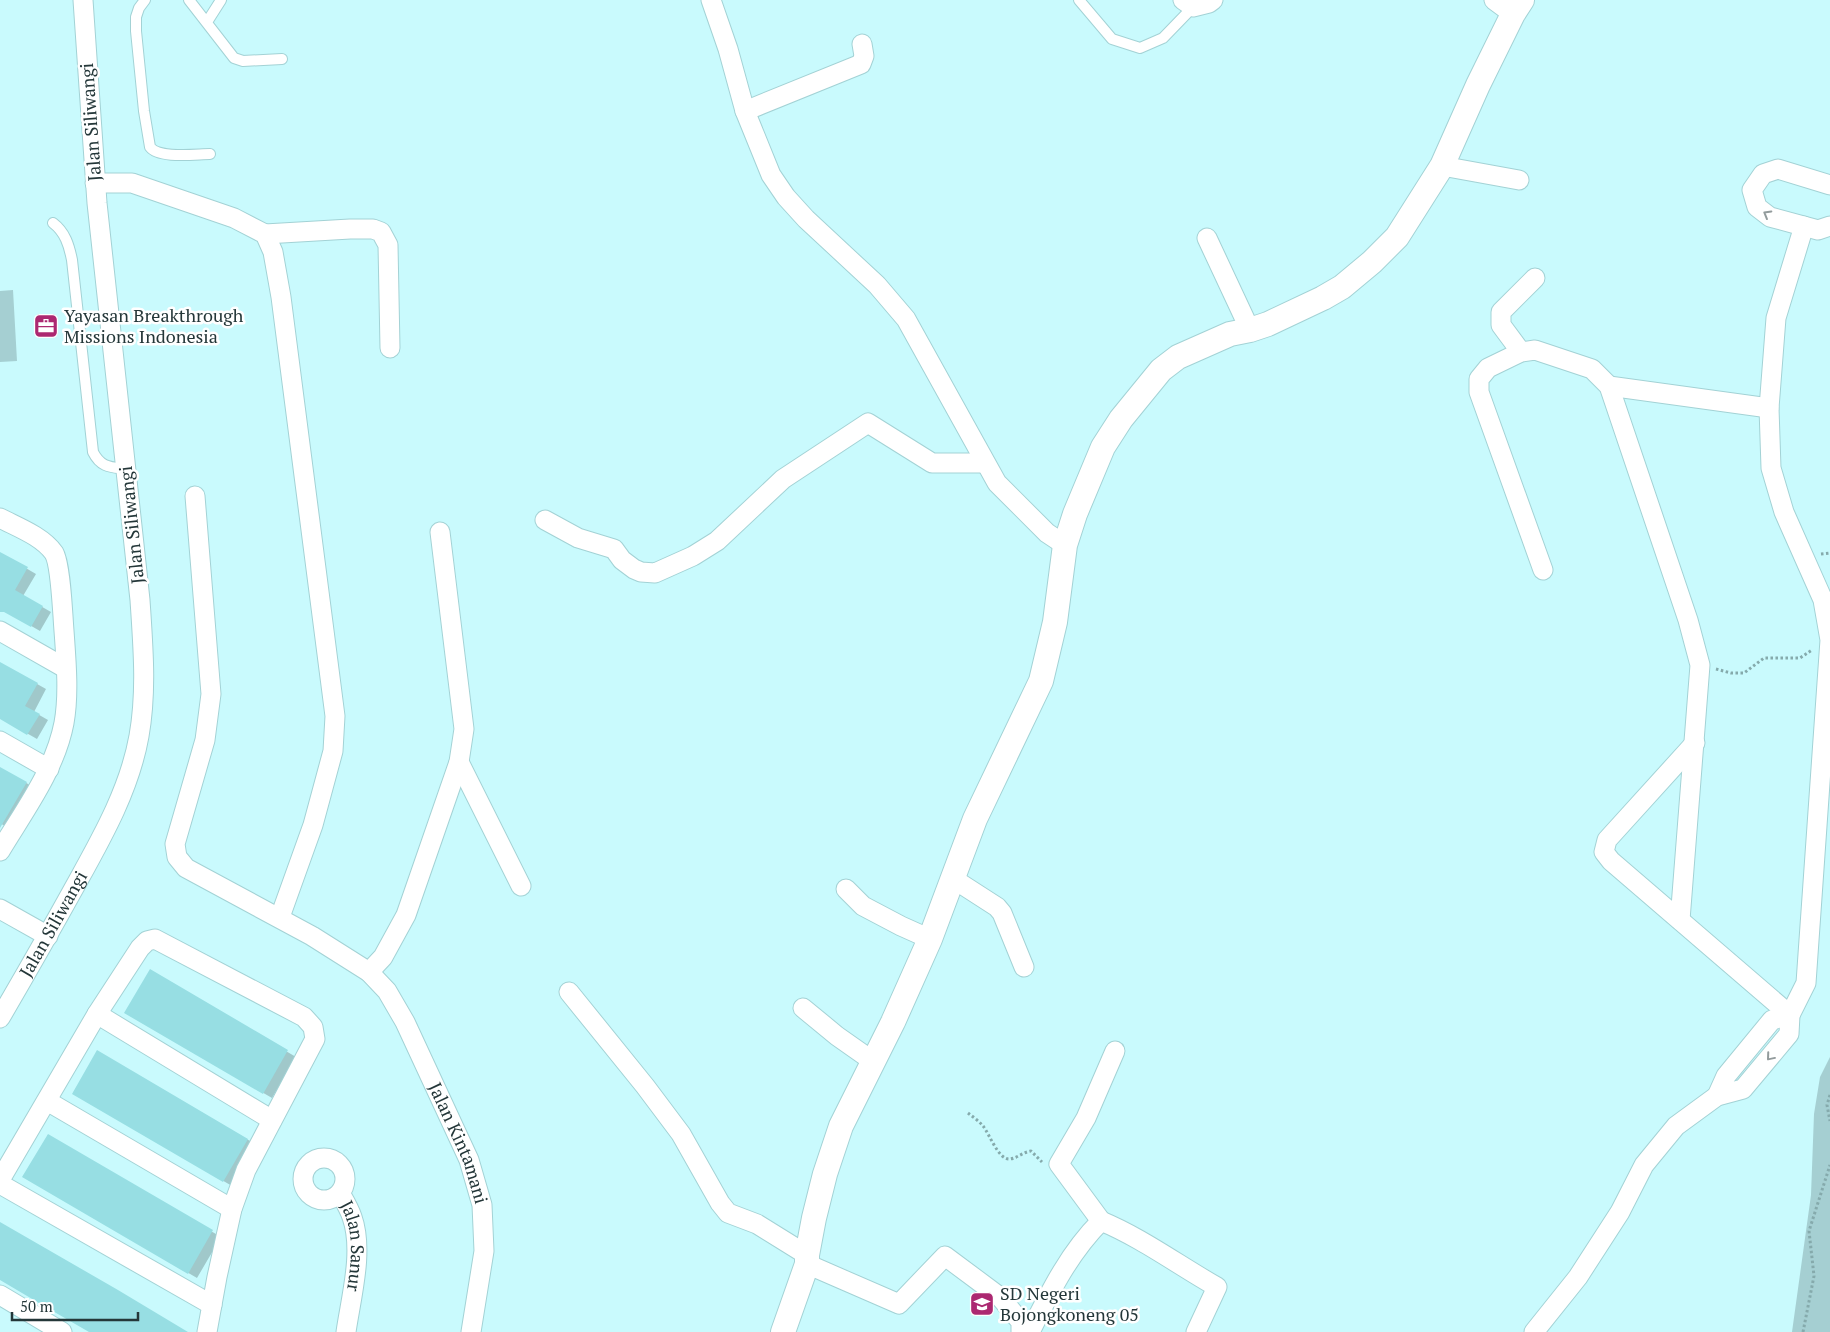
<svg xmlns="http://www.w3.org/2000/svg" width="1830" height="1332" font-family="'PT Serif',serif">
<rect width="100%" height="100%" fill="#c9fafd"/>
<path fill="#a5cfd2" d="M13 290 17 361 0 362V291Z
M1830 1057V1332H1792L1811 1195 1814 1114 1820 1077Z"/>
<path fill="#0003" d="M0 553 36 574 23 596 51 612 40 631 0 608Z
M0 663 46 689 34 712 48 720 37 739 0 718Z
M0 768 35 788 11 830 0 823Z
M150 971 296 1057 272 1098 126 1013Z
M98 1052 257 1145 232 1186 73 1093Z
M48 1135 221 1237 197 1278 24 1177Z"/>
<path fill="#97dee3" d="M0 552 28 567 15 590 43 606 31 627 4 612H0Z
M0 662 38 683 25 706 40 714 27 735 0 719Z
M0 767 27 782 0 828Z
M150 969 288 1050 263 1094 124 1013Z
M97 1050 248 1139 223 1182 72 1094Z
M48 1134 213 1230 188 1274 22 1177Z
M0 1222 118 1290 188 1332H89L44 1306 0 1280Z"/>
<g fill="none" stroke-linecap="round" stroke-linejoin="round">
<defs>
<path id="service" d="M145 0 139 8 136 17V31L144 111 150 147C159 159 196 154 210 154
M189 0 234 58 243 61 282 59
M1079 0 1112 39 1140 48 1163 38 1193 7
M207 22 221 0
M53 223C65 232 69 245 72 260L93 452C101 468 111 467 126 469"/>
<g id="minor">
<path d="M711 0 728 49 745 111 771 175 786 197 806 219 877 285 906 319 997 483 1047 533 1065 545"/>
<path d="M1183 0 1193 7 1209 3 1213 0"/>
<path d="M1494 0 1513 14"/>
<path d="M745 111 861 64 864 56 862 44"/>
<path d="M1442 166 1519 180"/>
<path d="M95 183H132L234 218 265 234 273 252 281 297 335 716 333 751 313 825 280 917"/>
<path d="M1830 185 1778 169 1763 174 1752 190 1757 207 1770 217 1818 230 1830 226"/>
<path d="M265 234 350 229H373L381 232 388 245 390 348"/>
<path d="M1207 238 1250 330"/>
<path d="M1521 352 1501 325V312L1535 278"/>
<path d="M1609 386 1769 408"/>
<path id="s1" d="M195 496 211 694 205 740 175 844 177 857 186 868 312 936 369 972 387 991 405 1022 469 1160 482 1205 484 1251 471 1332"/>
<path d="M0 518C17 527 42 536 54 553 60 563 62 603 63 616 65 650 70 690 64 723 55 770 24 811 0 851"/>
<path d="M545 520 578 538 614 549 622 560 634 569 641 572 655 573 693 556 717 541 783 479 868 423 932 463H985"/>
<path d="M1543 570 1479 392V379L1488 368 1521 352 1535 350 1592 369 1609 386 1688 620 1700 665 1680 920"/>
<path d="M0 631 65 668"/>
<path d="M0 741 49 769"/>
<path d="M1695 743 1607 840 1604 852 1611 861 1790 1015"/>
<path d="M459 762 521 886"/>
<path d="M952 878 997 907 1002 913 1024 967"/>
<path d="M846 889 863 906 901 926 930 939"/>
<path d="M0 909 48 936"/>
<path d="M369 972 383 957 406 915 459 762 464 729 440 532"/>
<path d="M569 992 645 1086 681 1134 720 1203 728 1213 757 1224 807 1255"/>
<path d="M803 1008 837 1036 874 1062"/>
<path d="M97 1014 272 1120"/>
<path id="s2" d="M0 1018C27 972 53 926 79 879 104 834 130 787 139 736 147 691 143 646 140 600L97 203 83 0"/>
<path d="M1717 1096 1726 1076 1772 1020 1790 1015"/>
<path d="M47 1101 232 1209"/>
<circle cx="324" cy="1179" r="21"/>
<path d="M0 1180 97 1014 140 948 147 941 155 939 304 1017 313 1027 315 1039 246 1170 232 1209 217 1277 207 1332"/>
<path d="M0 1184 212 1305"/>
<path id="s3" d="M340 1193C344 1200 349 1208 352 1217 364 1251 351 1297 346 1332"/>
<path d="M1101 1221 1059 1164 1086 1118 1115 1051"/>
<path d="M807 1264 899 1304 945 1256 1000 1297 1021 1322V1332"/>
<path d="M0 1295 62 1332"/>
<path d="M1030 1332C1050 1292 1069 1253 1101 1221 1142 1238 1178 1265 1217 1287L1196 1332"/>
<path d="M1534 1332 1578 1277 1620 1212 1644 1165 1676 1126 1717 1096 1743 1089 1789 1034 1790 1015 1806 983 1830 640 1823 600 1784 512 1771 468 1769 408 1776 318 1804 226"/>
</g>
<path id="tertiary" d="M783 1332 807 1264V1255L814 1218 825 1174 841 1126 893 1022 930 939 975 819 1041 681 1055 622 1065 545 1075 514 1103 447 1121 419 1161 370 1178 357 1230 334 1250 330 1268 324 1323 298 1342 287 1372 262 1397 237 1442 166 1478 85 1513 14 1522 0"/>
</defs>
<use href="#service" stroke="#a3d2d5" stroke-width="12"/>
<use href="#minor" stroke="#a3d2d5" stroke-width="21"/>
<use href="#tertiary" stroke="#a3d2d5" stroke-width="26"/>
<path stroke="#85aaac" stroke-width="3" stroke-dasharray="2.5 2.5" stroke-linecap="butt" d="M1821 554 1830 553
M1716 669 1731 673H1744L1764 658H1800L1812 650
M1830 1095 1827 1105 1830 1121
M968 1113C973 1117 979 1121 983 1126 989 1133 998 1159 1009 1159 1016 1159 1023 1152 1031 1151L1042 1162
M1803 1332 1814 1276 1809 1231 1830 1165"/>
<use href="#service" stroke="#fff" stroke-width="10"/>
<use href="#minor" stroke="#fff" stroke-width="19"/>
<use href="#tertiary" stroke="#fff" stroke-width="24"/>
</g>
<defs><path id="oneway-chevron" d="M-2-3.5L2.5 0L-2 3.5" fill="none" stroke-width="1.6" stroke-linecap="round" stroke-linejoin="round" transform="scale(1.25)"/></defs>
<g stroke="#929b9c">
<use href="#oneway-chevron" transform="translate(1767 214) rotate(-150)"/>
<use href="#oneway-chevron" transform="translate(1770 1057) rotate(130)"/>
</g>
<defs>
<symbol id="office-square" viewBox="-11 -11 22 22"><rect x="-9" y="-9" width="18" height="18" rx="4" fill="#ac2871" stroke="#fff"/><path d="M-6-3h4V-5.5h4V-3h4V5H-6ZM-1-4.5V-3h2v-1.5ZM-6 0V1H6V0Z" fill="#fff"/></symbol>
<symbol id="school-square" viewBox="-11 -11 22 22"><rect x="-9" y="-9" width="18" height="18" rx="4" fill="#ac2871" stroke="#fff"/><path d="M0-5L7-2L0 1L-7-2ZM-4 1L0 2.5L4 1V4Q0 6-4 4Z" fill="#fff"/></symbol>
</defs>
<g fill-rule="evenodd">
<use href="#office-square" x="32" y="312" width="28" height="28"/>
<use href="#school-square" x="968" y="1290" width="28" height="28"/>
</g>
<g text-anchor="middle" stroke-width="5" stroke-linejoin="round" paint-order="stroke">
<g font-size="18" fill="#243739" stroke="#fff">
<text transform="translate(91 122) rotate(-94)" y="6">Jalan Siliwangi</text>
<text transform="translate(132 525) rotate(-96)" y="6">Jalan Siliwangi</text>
<text dy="6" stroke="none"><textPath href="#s2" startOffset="108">Jalan Siliwangi</textPath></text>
<text dy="6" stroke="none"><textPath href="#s1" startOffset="786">Jalan Kintamani</textPath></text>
<text dy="6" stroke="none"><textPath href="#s3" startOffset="56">Jalan Sanur</textPath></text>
</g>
<g font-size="18" fill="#243739" stroke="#fff" text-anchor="start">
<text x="64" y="322">Yayasan Breakthrough<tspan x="64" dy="21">Missions Indonesia</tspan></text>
<text x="1000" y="1300">SD Negeri<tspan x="1000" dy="21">Bojongkoneng 05</tspan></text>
</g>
</g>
<path d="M12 1312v8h126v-8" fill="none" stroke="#243739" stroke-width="2.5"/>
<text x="20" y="1312" font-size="15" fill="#243739" stroke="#ffffff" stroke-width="4" paint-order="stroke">50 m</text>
</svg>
